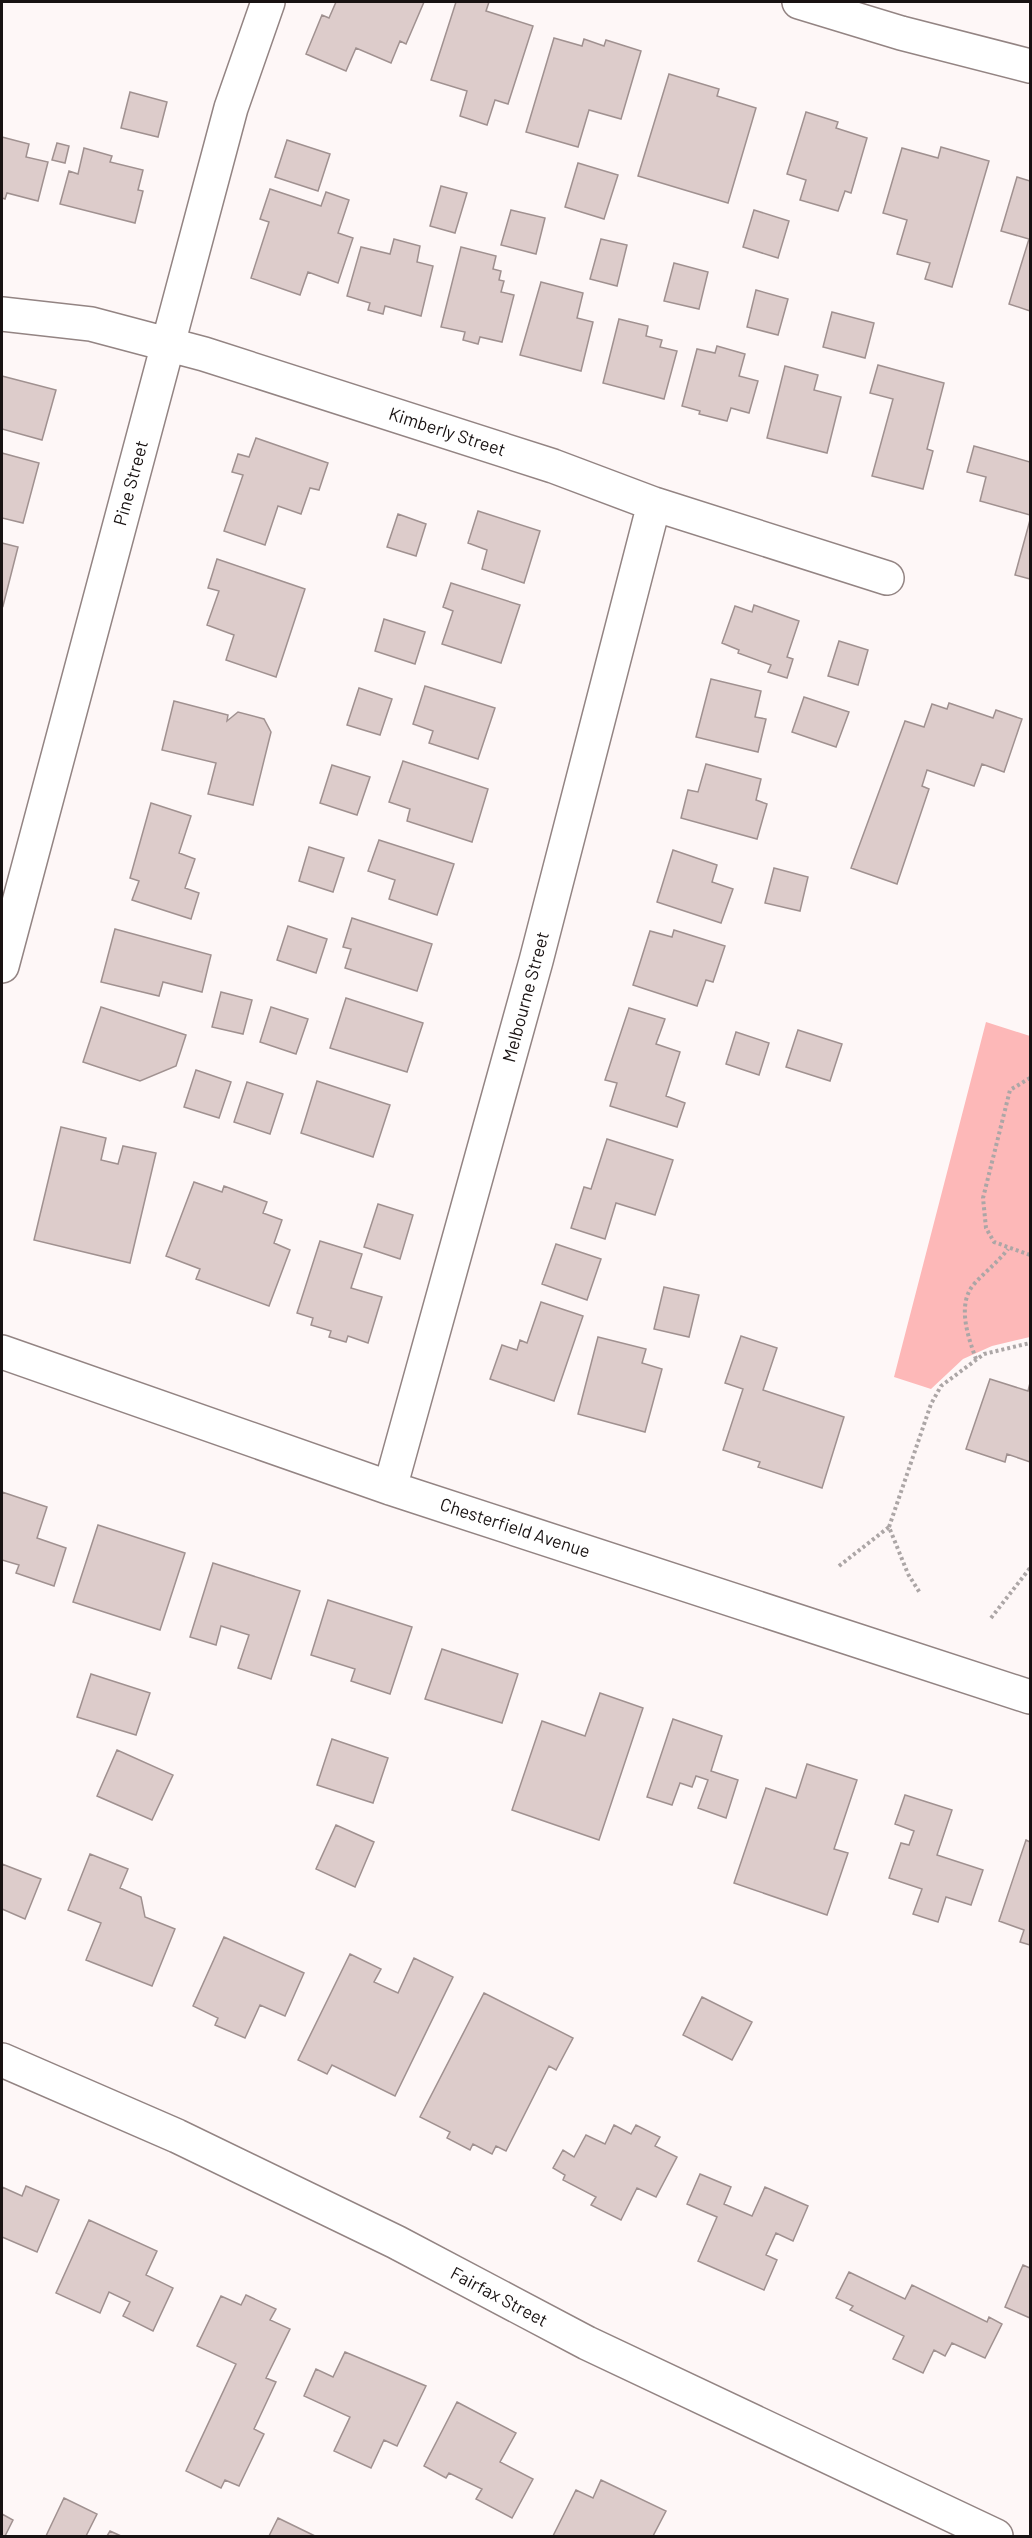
<svg xmlns="http://www.w3.org/2000/svg" width="1032" height="2538" font-family="Barlow,sans-serif">
<rect width="100%" height="100%" fill="#fef7f7"/>
<path fill="#fdb8b8" d="M986 1022 1030 1036V1337L992 1346 963 1359 931 1389 894 1377Z"/>
<path fill="#ddcccb" stroke="#a09190" stroke-width="1.5" d="M336 2H424L406 44 400 41 391 63 356 48 346 71 306 54 322 15 329 18Z
M456 2H489L486 11 533 26 508 104 495 100 487 125 460 116 467 91 431 80Z
M554 38 582 46 584 39 604 46 606 40 641 51 621 119 589 110 578 147 526 132Z
M669 74 719 89 717 96 756 108 728 203 638 176Z
M130 92 167 102 158 137 121 128Z
M806 112 838 122 836 128 867 138 851 193 845 191 838 211 800 200 806 180 787 174Z
M2 137 29 144 26 157 48 162 38 201 7 193 5 199 2 198Z
M287 140 330 154 318 191 275 177Z
M57 143 69 146 65 163 52 160Z
M941 147 989 161 952 287 925 279 930 263 897 254 907 220 883 213 902 148 938 158Z
M84 148 112 156 110 162 143 170 138 190 143 191 135 223 60 204 69 171 78 174Z
M578 163 618 175 604 219 565 207Z
M1017 177 1030 181V311L1009 304 1029 239 1001 231Z
M441 186 467 193 455 233 430 226Z
M270 189 321 206 326 192 349 200 338 233 353 238 338 283 308 272 300 295 251 278 269 222 260 219Z
M511 210 545 218 536 254 501 245Z
M754 210 789 221 778 258 743 247Z
M394 239 420 246 417 262 433 266 421 316 385 306 383 314 368 310 370 303 347 296 361 247 390 254Z
M601 239 627 245 617 286 590 279Z
M461 247 496 256 493 269 501 271 499 280 504 281 501 292 514 295 502 342 480 337 478 344 463 340 465 332 441 327Z
M674 263 708 272 699 309 664 301Z
M541 282 583 293 577 318 593 322 581 371 520 355Z
M756 290 788 299 778 335 747 327Z
M832 312 874 323 865 358 823 347Z
M619 319 648 326 646 336 662 340 660 347 677 351 664 399 603 383Z
M717 346 745 354 739 376 758 381 749 413 731 408 727 421 699 414 700 411 682 406 697 349 715 353Z
M878 365 944 383 927 449 933 451 923 489 872 476 893 399 870 393Z
M785 366 818 375 814 390 841 397 827 453 767 438Z
M2 376 56 390 42 440 2 429Z
M256 438 328 463 319 490 310 488 301 514 278 506 265 545 224 531 243 475 232 472 238 454 249 457Z
M974 446 1030 462V515L980 501 986 477 967 472Z
M2 453 39 463 23 523 2 518Z
M478 511 540 531 524 583 482 569 487 550 468 543Z
M398 514 426 524 416 556 387 547Z
M1030 520V579L1015 575Z
M2 543 18 547 3 606 2 605Z
M217 559 305 589 276 677 226 660 234 635 207 625 219 591 208 588Z
M451 583 520 605 501 663 442 644 453 611 443 607Z
M754 605 799 621 787 657 793 659 787 678 768 672 771 665 738 653 739 650 722 643 735 606 752 612Z
M384 619 425 632 415 664 375 651Z
M839 641 868 650 858 685 828 676Z
M711 679 761 691 755 717 766 719 758 752 696 737Z
M425 686 495 708 478 759 429 743 433 731 413 724Z
M359 688 392 699 380 735 347 725Z
M804 697 849 712 836 747 792 732Z
M174 701 228 715 227 721 238 712 264 719 271 732 253 805 208 794 216 763 162 750Z
M949 703 993 718 996 710 1022 719 1004 772 982 764 974 786 927 770 922 786 929 789 897 884 851 868 905 721 924 727 932 704 947 709Z
M403 761 488 789 472 842 407 821 410 809 389 802Z
M706 764 761 779 756 800 767 804 757 839 681 818 688 790 698 792Z
M332 765 370 777 357 815 320 803Z
M151 803 191 816 179 853 195 859 185 888 199 893 191 919 132 900 139 881 130 878Z
M379 840 454 864 437 915 389 899 395 880 368 871Z
M309 847 344 858 333 892 299 881Z
M673 850 717 865 712 882 733 889 721 923 657 902Z
M774 868 808 877 800 911 765 903Z
M352 918 432 944 417 991 345 968 351 949 343 947Z
M288 926 327 939 316 973 277 960Z
M115 929 211 955 202 992 163 982 159 996 101 982Z
M674 930 725 946 713 982 706 980 697 1006 633 985 650 931 672 937Z
M221 992 252 1000 243 1034 212 1027Z
M346 998 423 1023 407 1072 330 1048Z
M101 1007 186 1035 176 1066 140 1081 83 1062Z
M271 1007 308 1019 296 1054 260 1042Z
M629 1008 665 1019 656 1044 680 1052 666 1096 685 1103 677 1127 610 1106 617 1083 605 1080Z
M798 1030 842 1044 830 1081 786 1067Z
M736 1032 769 1043 759 1075 726 1064Z
M196 1070 231 1082 219 1118 184 1107Z
M317 1081 390 1105 373 1157 301 1133Z
M247 1082 283 1094 270 1134 234 1122Z
M61 1127 106 1138 101 1160 118 1164 123 1146 156 1153 130 1263 34 1240Z
M607 1139 673 1160 655 1215 616 1203 605 1239 571 1228 584 1187 591 1189Z
M194 1182 222 1192 224 1186 267 1202 263 1213 282 1220 274 1243 290 1250 269 1306 196 1279 200 1269 166 1256Z
M378 1204 413 1215 400 1259 364 1247Z
M320 1241 362 1254 351 1288 382 1297 368 1343 348 1336 346 1342 329 1337 331 1331 311 1325 313 1318 297 1313Z
M556 1244 601 1259 587 1300 542 1284Z
M664 1287 699 1295 689 1337 654 1329Z
M541 1302 583 1316 554 1401 490 1379 502 1345 517 1350 520 1340 527 1343Z
M741 1336 777 1348 763 1390 844 1417 822 1488 758 1467 760 1462 723 1450 743 1389 725 1383Z
M598 1337 646 1349 642 1363 662 1369 645 1432 578 1414Z
M990 1379 1028 1391 1030 1383V1462L1007 1454 1005 1462 966 1449Z
M2 1492 47 1507 37 1538 66 1548 54 1586 16 1573 19 1565 2 1560Z
M98 1525 185 1553 160 1630 73 1602Z
M213 1563 300 1591 271 1679 238 1668 249 1635 221 1626 216 1645 190 1637Z
M328 1600 412 1627 390 1694 351 1681 355 1669 311 1655Z
M442 1649 518 1674 502 1723 425 1699Z
M91 1674 150 1693 136 1735 77 1717Z
M600 1693 643 1708 599 1840 512 1810 542 1721 585 1736Z
M673 1719 722 1736 711 1771 738 1780 726 1818 698 1808 708 1780 696 1776 692 1787 680 1783 672 1805 647 1797Z
M332 1739 388 1758 373 1803 317 1785Z
M117 1750 173 1775 152 1820 97 1796Z
M807 1764 857 1780 834 1849 848 1853 827 1915 734 1883 766 1788 796 1798Z
M905 1795 952 1810 937 1855 983 1870 971 1905 946 1897 938 1922 913 1914 922 1889 889 1878 901 1843 909 1845 914 1831 895 1824Z
M336 1825 374 1842 355 1887 316 1869Z
M1026 1840 1030 1842V1945L1020 1942 1024 1930 999 1921Z
M90 1854 128 1869 120 1888 141 1897 145 1917 175 1929 152 1986 86 1960 101 1923 68 1910Z
M2 1864 41 1879 25 1919 2 1909Z
M224 1937 304 1973 285 2016 260 2005 245 2038 215 2025 218 2018 193 2006Z
M350 1954 381 1969 374 1982 398 1993 414 1958 453 1977 395 2096 332 2065 327 2074 298 2060Z
M484 1993 573 2038 556 2070 549 2066 506 2151 496 2146 492 2154 473 2144 470 2150 447 2138 450 2132 420 2117Z
M702 1997 752 2022 732 2060 683 2035Z
M614 2125 631 2134 636 2125 660 2137 655 2146 677 2157 656 2197 637 2188 621 2220 591 2205 596 2197 563 2180 565 2175 553 2168 563 2150 574 2157 586 2135 605 2144Z
M700 2174 731 2187 724 2204 752 2216 765 2187 808 2206 793 2241 776 2233 766 2255 777 2260 764 2290 698 2261 717 2217 687 2204Z
M26 2186 59 2200 37 2252 2 2237V2187L22 2196Z
M89 2220 157 2251 146 2275 173 2288 153 2331 123 2316 130 2302 109 2292 100 2313 56 2293Z
M1023 2265 1030 2268V2318L1005 2307Z
M849 2272 905 2299 912 2285 987 2322 989 2317 1002 2324 985 2358 952 2343 945 2356 934 2350 923 2373 893 2359 904 2336 850 2310 853 2306 836 2298Z
M246 2295 276 2309 270 2320 290 2329 266 2378 276 2382 254 2429 264 2434 239 2486 225 2480 221 2488 186 2471 236 2364 197 2346 221 2296 241 2305Z
M345 2352 426 2386 397 2446 384 2440 371 2468 334 2451 350 2417 304 2396 316 2369 333 2377Z
M457 2402 516 2433 500 2462 533 2479 512 2518 476 2499 482 2489 449 2473 446 2478 424 2466Z
M601 2480 666 2511 653 2536H553L576 2490 593 2498Z
M64 2498 97 2514 86 2536H46Z
M2 2514 13 2520 5 2536H2Z
M278 2518 315 2536H269Z
M110 2531 121 2536H107Z"/>
<g fill="none" stroke-linecap="round" stroke-linejoin="round">
<defs>
<path id="minor" d="M799 2 901 33 1030 66
M2 314 91 324 204 354 553 466 654 504 887 578
M2 966 231 108 268 2
M2 1352 390 1488 1030 1697
M390 1488 536 961 654 504
M2 2060 177 2136 396 2242 587 2343 996 2536"/>
</defs>
<use href="#minor" stroke="#938483" stroke-width="36"/>
<path stroke="#aca6a6" stroke-width="4" stroke-dasharray="3 3" stroke-linecap="butt" d="M1030 1078 1010 1090 983 1198 986 1228 994 1242 1030 1255
M976 1359C968 1337 956 1303 975 1283 986 1271 998 1262 1008 1249
M889 1527 931 1404 941 1386 984 1354 1030 1343
M839 1566 889 1527 908 1574 920 1593
M991 1618 1030 1568"/>
<use href="#minor" stroke="#fff" stroke-width="33"/>
</g>
<g text-anchor="middle" stroke-width="5" stroke-linejoin="round" paint-order="stroke">
<g font-size="18" fill="#181212" stroke="#fff">
<text transform="translate(447 432) rotate(18)" y="6">Kimberly Street</text>
<text transform="translate(131 483) rotate(-75)" y="6">Pine Street</text>
<text transform="translate(526 997) rotate(-75)" y="6">Melbourne Street</text>
<text transform="translate(515 1528) rotate(18)" y="6">Chesterfield Avenue</text>
<text transform="translate(499 2297) rotate(28)" y="6">Fairfax Street</text>
</g>
</g>
<rect width="1032" height="2538" fill="none" stroke="#181212" stroke-width="6"/>
</svg>
